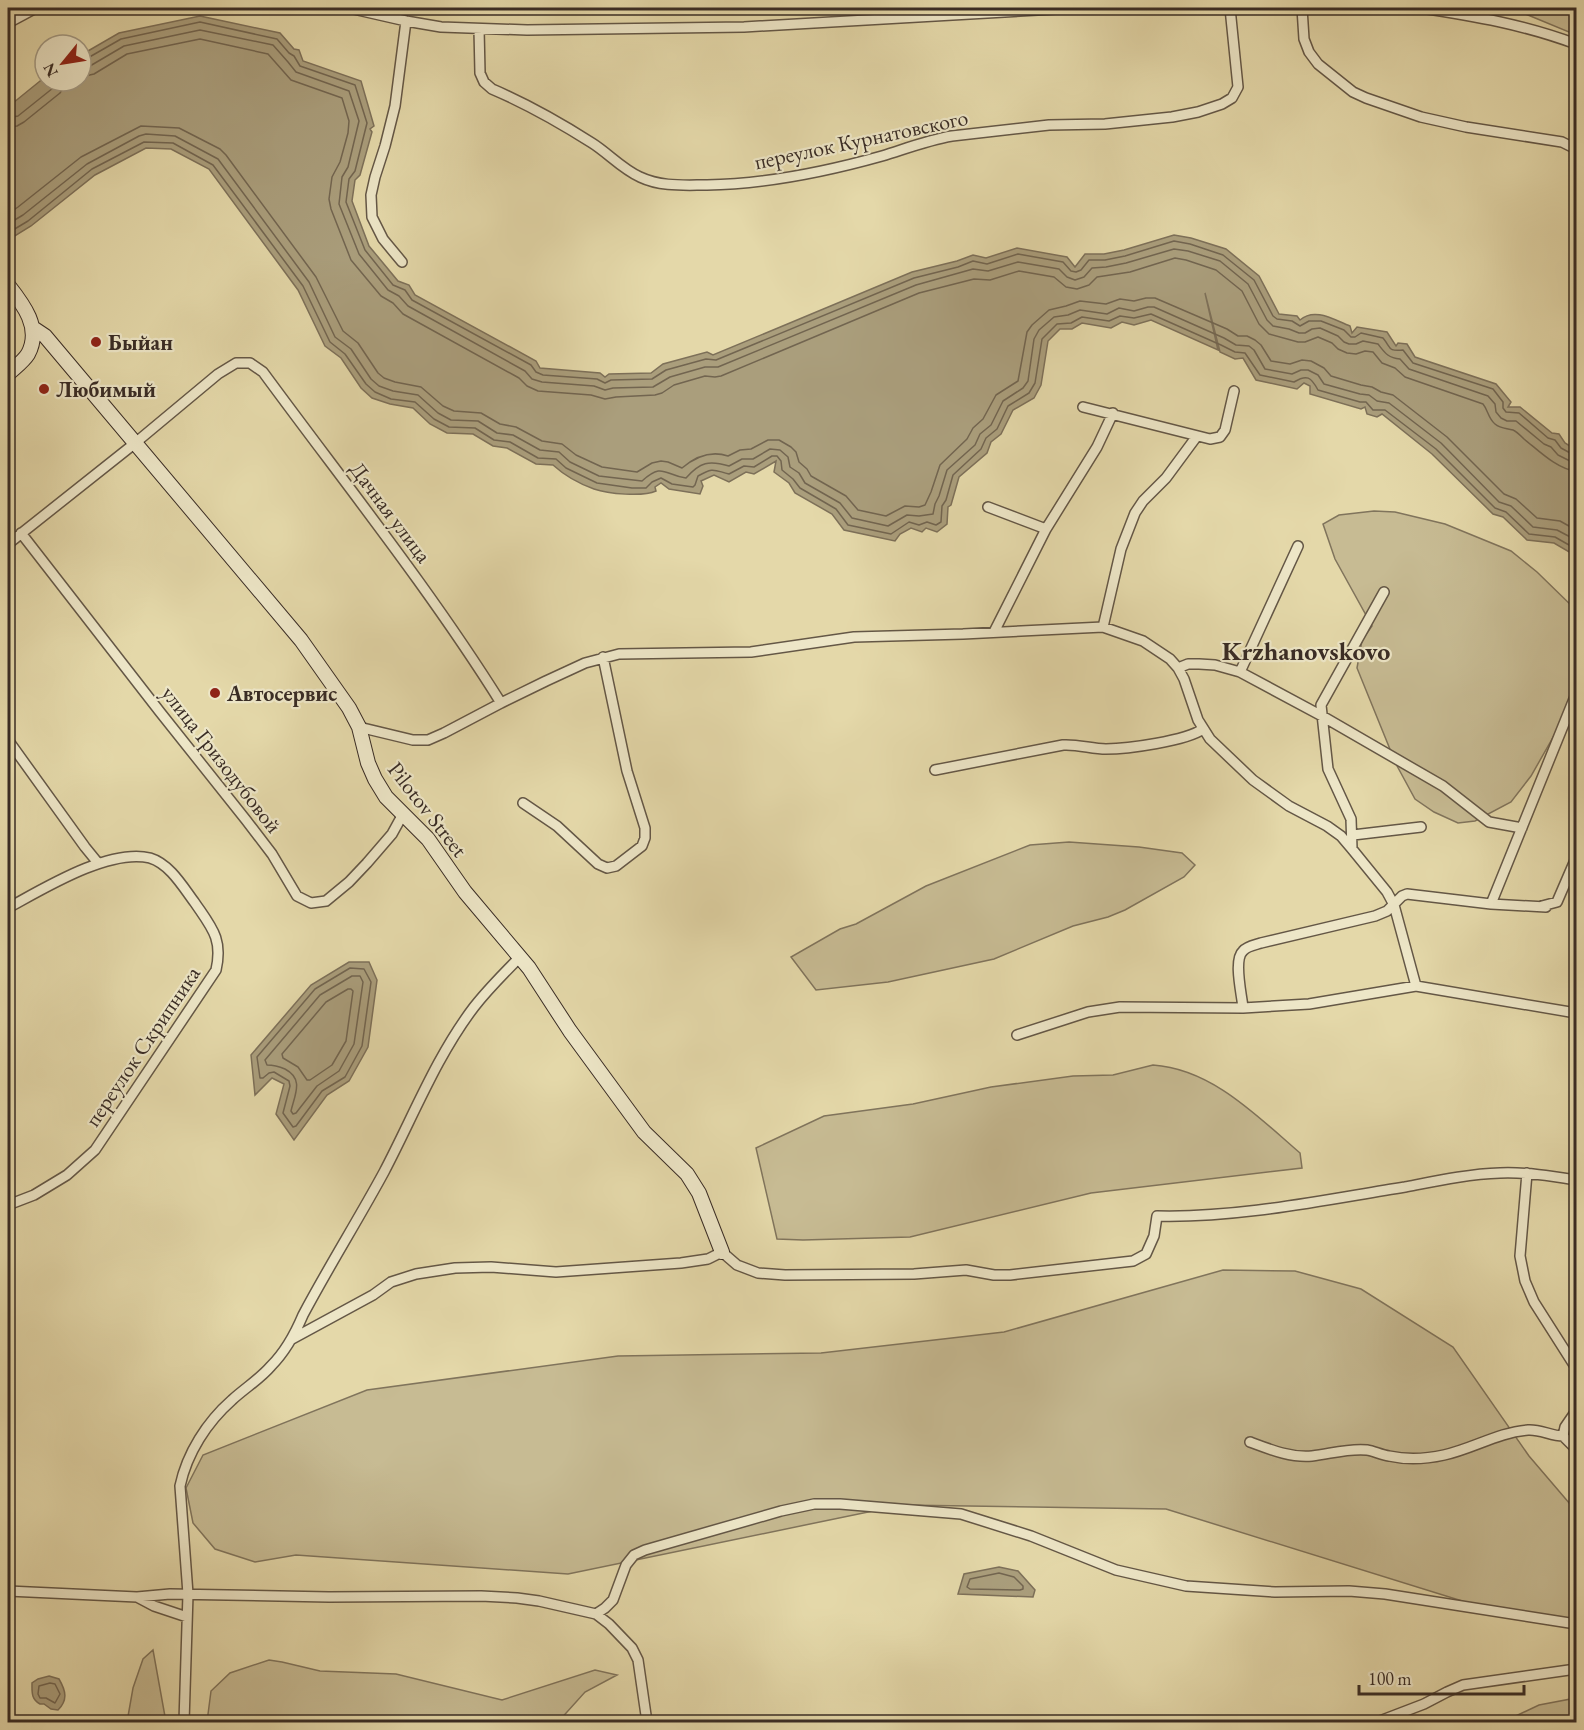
<svg xmlns="http://www.w3.org/2000/svg" width="1584" height="1730" font-family="'EB Garamond',serif">
<rect width="100%" height="100%" fill="#e4d8a9"/>
<filter id="stains"><feTurbulence type="fractalNoise" baseFrequency=".00333" numOctaves="4"/><feColorMatrix values="0 0 0 0 .2 0 0 0 0 .09 0 0 0 0 .02 0 0 0 .5 -.17"/></filter>
<radialGradient id="worn" r=".72"><stop offset=".6" stop-color="#630" stop-opacity="0"/><stop offset="1" stop-color="#630" stop-opacity=".3"/></radialGradient>
<path fill="#c7bb93" stroke="#80745c" stroke-width="1.5" d="M1511 8H1576V35Z
M1374 511 1395 512 1445 524 1511 551 1537 572 1576 610V704L1563 720 1531 776 1511 802 1475 821 1458 823 1434 812 1415 799 1396 764 1357 668 1362 640 1372 626 1335 559 1323 524 1339 515Z
M1069 842 1139 847 1182 853 1195 865 1184 877 1125 910 1108 917 1073 926 994 959 888 982 816 990 791 957 840 929 856 924 926 886 1030 845Z
M1153 1065C1212 1069 1257 1116 1300 1153L1302 1168 1091 1193 910 1237 803 1240 777 1239 756 1148 824 1116 913 1104 991 1087 1073 1076 1113 1075Z
M1223 1270 1295 1271 1361 1289 1453 1347 1529 1456 1576 1511V1621L1475 1605 1166 1509 902 1505 568 1574 296 1555 255 1562 215 1549 193 1523 186 1488 203 1455 367 1390 618 1356 821 1353 1004 1332Z
M153 1650 166 1722H127L133 1688 143 1659Z
M269 1660 282 1662 320 1671 396 1674 502 1700 595 1670 617 1675 585 1692 558 1722H207L211 1691 230 1673Z
M1576 1698V1722H1503L1539 1705Z"/>
<path fill="#aa9e7c" stroke="#7d7059" stroke-width="1.5" d="M200 16 280 33 294 49 299 50 303 61 361 81 374 126 370 129 372 132 360 175 355 180 352 201 369 246 398 281 409 285 415 295 536 361 540 368 600 373 605 377 609 374 651 373 663 364 707 352 713 355 912 272 957 261 973 255 986 258 1017 248 1067 257 1075 267 1085 254H1104L1124 250 1174 235 1191 238 1226 249 1259 276 1279 314 1297 316 1300 320C1315 307 1334 320 1350 326L1352 333 1357 327 1387 332 1396 346 1398 343 1407 344 1415 357 1496 384 1511 402 1508 407H1520L1552 433 1559 434 1565 443 1576 450V556L1554 543 1527 540 1503 517 1493 514 1432 454 1382 414 1377 417 1367 414 1365 407 1361 409 1310 394V386L1304 383 1297 389 1256 380 1243 358 1235 359 1220 352 1205 293 1218 350 1151 320 1134 325 1122 322 1111 328 1082 323 1072 329H1060L1048 341 1041 385 1034 398 1013 410 1001 434 991 442 987 453 959 477 951 505 948 507 947 524 937 532 926 528 922 532 911 528 900 534 895 541 844 530 832 514 795 493 789 483 774 472 776 461 754 474 746 472 729 482 714 475 701 481 703 486 700 494 669 489 661 483 655 487 656 491C643 497 608 494 594 489 580 484 564 475 553 465L536 464 507 448 493 446 473 434 447 433 430 424 413 408 390 404 372 398 361 388 341 358 325 346 298 290 209 169 171 149 146 148 95 175 31 226 10 239 8 238V107L45 77V81H81V55L119 33Z
M349 962H369L377 980 368 1047 349 1081 327 1095 294 1140 276 1114 284 1084 272 1078 255 1095 251 1055 311 985Z
M999 1567 1018 1571 1035 1590 1033 1597 958 1594 964 1574Z
M49 1676 59 1679C66 1691 68 1700 58 1710L51 1709 44 1704H40C31 1699 32 1692 32 1683L38 1679Z"/>
<g fill="none" stroke-linecap="round" stroke-linejoin="round">
<path stroke="#726550" stroke-width="1.5" d="M81 60 86 59 121 39 200 22 277 39 289 53 294 56 300 66 355 85 367 123 355 171 349 179 346 202 365 250 393 285 405 290 412 300 531 365 536 372 543 375 597 379 605 383 611 380 652 379 666 370 706 359 716 360 914 278 958 267 973 261 987 264 1018 254 1063 262 1071 271 1076 272 1081 270 1089 260H1105L1125 256 1174 241 1190 244 1223 255 1254 280 1273 316 1277 319 1292 321 1300 326 1309 321H1321L1344 330 1351 337H1355L1361 333 1383 338C1392 349 1387 351 1403 350L1413 363 1493 389 1503 402V408L1506 412 1519 413 1548 438 1555 440 1561 448 1572 454 1576 455
M81 68 90 66 124 46 200 30 273 45 288 62 296 72 349 91 359 121 348 167 342 177 339 204 359 254 388 290 399 296 408 306 525 371 532 379 542 382 594 386 605 390 613 388 653 387 670 377 705 367H718L916 285 973 269 988 271 1018 262 1059 269 1067 277 1075 280 1084 277 1092 268 1106 267 1126 263 1174 249 1188 251 1220 261 1248 284 1267 320 1273 326 1289 329 1299 333H1305L1312 329 1320 328 1338 336 1344 342 1349 344H1356L1363 341 1378 344C1385 353 1388 358 1400 359L1409 369 1488 396 1495 404 1496 412 1501 418 1507 421H1516L1544 444 1551 447 1558 455 1570 461 1576 462
M81 77 94 74 127 54 200 39 268 54 291 80 342 98 349 121 348 133 340 162 332 177 329 199 331 209 351 260 381 296 393 303 403 314 519 378 527 386 538 391 591 395 605 399 616 397 655 395 662 393 674 385 705 376 715 377 721 376 919 293 974 279 990 280 1019 271 1054 277 1066 287 1077 289 1089 285 1097 277 1130 272 1175 258 1186 260 1216 270 1242 291 1259 324 1269 334 1298 342H1305L1318 337 1332 343 1338 349 1347 353 1356 354 1365 351 1373 352 1382 363 1395 368 1405 377 1483 404C1488 410 1488 418 1495 424 1501 429 1506 428 1513 430 1516 431 1521 436 1524 439 1538 450 1558 470 1576 471
M8 118 18 116 53 88 58 81
M8 127 17 126 24 122 60 93 67 81
M8 214 18 207 81 157 141 126 179 128 220 149 226 155 316 277 343 331 358 343 378 373 384 378 395 382 421 387 443 406 454 411 481 413 500 424 516 427 542 441 562 444 576 455 602 467 637 472 652 463 661 461 668 462 682 468C695 457 710 450 728 456L740 450 751 449 768 440H779L791 447 796 452 799 462 807 469 811 476 846 496 858 510 886 516 905 506 919 507 925 505 931 492 940 465 967 439 973 428 983 419 996 395 1018 381 1027 332 1032 325 1049 310 1066 306 1080 301 1106 304 1120 299 1134 301 1146 298H1155L1227 329 1238 336H1247L1255 340 1261 345 1271 361 1290 364 1302 360 1311 361 1324 368 1331 376 1361 385 1372 387 1381 392 1393 395 1447 437 1504 494 1516 499 1537 518 1560 521 1576 530
M8 224 23 215 87 164 139 136 146 134 175 136 218 159 309 282 335 337 351 349 371 379 379 386 393 391 418 395 438 413 451 420 478 421 497 433 513 435 540 450 559 452 570 462 599 476 642 481C663 462 664 475 686 478 700 462 709 460 729 466L742 459H753L770 449 780 450 788 457 790 467 799 473 805 483 840 503 852 518 888 526 907 515 919 516 933 514 935 504 939 496 947 470 975 445 980 434 991 425 1003 401 1023 388 1028 381 1034 339 1039 330 1054 317 1068 315 1080 310 1107 314 1119 308 1134 311 1148 307H1154L1224 338 1236 345 1249 346 1254 350 1265 369 1292 374 1301 370H1308L1318 375 1324 384 1360 394 1369 395 1377 401 1389 403 1441 443 1499 502 1511 506 1533 527 1557 530 1576 540
M8 233 28 221 92 169 144 142 173 143 213 165 303 286 330 342 345 354 366 384 375 392 391 399 415 402 434 419 449 427 475 428 494 440 510 442 538 458 556 459 566 468 597 483 632 488H646L652 482 661 478 672 484 693 487 695 485 698 476C714 467 713 470 729 474L744 466 754 467 772 456H777L781 461 782 470 793 479 800 488 836 509 848 525 891 534 909 522 919 525 927 522 936 525 941 522 942 506 946 500 953 475 981 449 986 438 997 429 1008 406 1029 393 1035 383 1042 339 1057 324 1071 323 1082 317 1109 321 1120 316 1134 318 1151 314 1221 345 1235 352 1245 353 1260 375 1294 382C1307 374 1311 377 1318 390L1360 402H1366L1373 410H1385L1436 449 1495 508 1506 512 1529 534 1555 537 1576 549
M350 968 364 969 371 982 362 1046 345 1077 322 1091 296 1126 293 1127 283 1113 290 1086 289 1081 274 1072 269 1073 263 1078H260L257 1057 315 989Z
M352 976H360L363 982 354 1044 339 1071 317 1086 296 1113 293 1114 291 1111C295 1094 304 1079 285 1069 278 1066 274 1065 267 1065L265 1060 320 995Z
M348 989H351L353 991 346 1041 332 1065 310 1080H307L298 1067 283 1058 282 1054 326 1002Z
M999 1573 1014 1577 1023 1586V1589L1020 1590 970 1589 967 1587 970 1579Z
M50 1683 55 1684 60 1694 55 1703 46 1698H40L38 1694 39 1686Z"/>
<defs>
<path id="street" d="M349 8 406 21 441 27 527 30 744 27 1073 8
M1302 8 1304 39 1309 52 1318 64 1353 92 1366 98 1421 117 1466 127 1562 142 1576 149
M1421 8C1475 16 1525 25 1576 44
M8 23 36 8
M479 29 480 73 484 82 492 89C527 104 559 122 592 143 608 153 622 169 640 177 661 187 684 185 707 185 767 184 825 172 882 156 905 149 928 140 952 136L1049 125 1105 124 1172 117 1198 112 1222 104 1232 98 1238 87 1230 8
M402 262 383 239 372 217 371 195 375 177 385 146 395 106 406 21
M1083 407 1210 439 1220 437 1225 430 1234 391
M988 507 1046 529
M21 533 160 712 246 820 272 854 297 896 311 903 326 901 349 882 367 863 392 834 403 814
M8 544 134 444 218 374 236 363H250L263 372C343 481 429 588 501 703
M1103 627 1121 549 1135 513 1143 501 1166 478 1197 436
M994 632 1046 529 1097 447 1113 413
M1178 668 1188 664H1199L1215 665 1240 672 1322 716 1443 786 1489 822 1522 828
M1240 672 1298 546
M359 727 413 740H428L444 733 501 703 546 681 585 663 619 654 751 652 854 637 963 634 1103 627 1143 641 1170 659 1178 668 1184 679 1198 720 1210 739 1253 780 1289 806 1327 826 1341 836 1352 849 1387 892 1394 905 1416 986
M8 740 85 847 98 863
M935 770 1063 745C1078 744 1092 749 1106 749 1127 749 1186 741 1203 729
M523 803 557 826 598 864 607 868 616 866 642 846 645 838V828L627 771 603 657
M1353 835 1421 827
M1352 849 1351 819 1328 769 1321 705 1384 592
M1491 904 1576 694
M1542 906 1557 902 1576 858
M8 908C43 889 109 848 150 858 170 864 183 887 195 903 212 928 223 939 216 970L95 1150 67 1175 34 1195 8 1205
M1243 1008C1242 995 1233 960 1243 951 1247 946 1255 945 1261 943L1375 916 1387 911 1402 896 1407 894 1491 904 1546 907
M1017 1035 1088 1012 1120 1007 1243 1008 1309 1004 1416 986 1576 1013
M1527 1173 1520 1256 1525 1281 1534 1302 1576 1368
M292 1339 373 1295 391 1282 416 1274 455 1268 491 1267 556 1272 681 1263 708 1259 722 1252 737 1265 758 1273 785 1275 914 1274 966 1270 994 1275H1010L1133 1261 1146 1254 1154 1236 1157 1216C1240 1218 1323 1200 1405 1187 1436 1181 1468 1174 1500 1173 1526 1172 1551 1176 1576 1180
M1576 1411 1565 1427 1563 1436 1576 1449
M1250 1442C1269 1449 1290 1458 1312 1456 1330 1454 1348 1448 1367 1450 1374 1451 1381 1455 1389 1456 1407 1460 1426 1459 1444 1455 1472 1449 1499 1432 1528 1430 1540 1429 1551 1436 1563 1436
M8 1591 137 1597 170 1594 329 1597 481 1596 517 1598 539 1601 596 1614 609 1624 632 1648 638 1660 647 1722
M137 1597 154 1606 187 1617
M596 1614 605 1608 613 1600 626 1565 634 1555 645 1550 781 1511 814 1504H840L961 1514 1031 1536 1116 1570 1186 1586 1275 1592 1349 1591 1385 1594 1576 1624
M184 1722 188 1594 180 1486C187 1453 207 1422 232 1400 245 1388 260 1379 271 1366 286 1351 295 1334 303 1315 329 1266 358 1220 384 1172 413 1117 436 1057 474 1007 488 989 504 973 520 957
M1377 1722 1424 1704 1447 1692 1463 1685 1576 1669"/>
<path id="secondary" d="M8 285C23 304 42 328 28 354 23 362 14 368 8 374
M33 328 45 336 301 640 349 708 359 727 368 763 375 779 386 797 428 839 465 892 529 968 570 1031 644 1132 687 1174 699 1193 722 1252"/>
</defs>
<use href="#street" stroke="#645746" stroke-width="12"/>
<use href="#secondary" stroke="#392c25" stroke-width="16"/>
<use href="#street" stroke="#ede6c7" stroke-width="9"/>
<use href="#secondary" stroke="#ede6c7" stroke-width="14"/>
</g>
<g fill="#8f2418" stroke="#ede6c7" stroke-width="2">
<circle cx="96" cy="342" r="6"/>
<circle cx="44" cy="389" r="6"/>
<circle cx="215" cy="693" r="6"/>
</g>
<g text-anchor="middle" stroke-width="4.5" stroke-linejoin="round" paint-order="stroke">
<g font-size="22" fill="#392c25" stroke="#ede6c7">
<text transform="translate(861 139) rotate(-12)" y="8">переулок Курнатовского</text>
<text transform="translate(391 512) rotate(53)" y="8">Дачная улица</text>
<text transform="translate(222 759) rotate(52)" y="8">улица Гризодубовой</text>
<text transform="translate(428 809) rotate(52)" y="8">Pilotov Street</text>
<text transform="translate(142 1046) rotate(-56)" y="8">переулок Скрипника</text>
</g>
<g font-size="22" font-weight="bold" fill="#392c25" stroke="#ede6c7" text-anchor="start">
<text x="108" y="350">Быйан</text>
<text x="56" y="397">Любимый</text>
<text x="227" y="701">Автосервис</text>
</g>
<g font-size="26" font-weight="bold" fill="#392c25" stroke="#ede6c7">
<text x="1306" y="660">Krzhanovskovo</text>
</g>
</g>
<rect width="1584" height="1730" fill="none" stroke="#e4d8a9" stroke-width="30"/>
<rect x="9" y="9" width="1566" height="1712" fill="none" stroke="#392c25" stroke-width="3"/>
<rect x="15" y="15" width="1554" height="1700" fill="none" stroke="#392c25" stroke-width="1.5"/>
<g transform="translate(63 63) rotate(240)"><circle r="28" fill="#ede6c7" stroke="#a59c86" stroke-width="1.5"/>
<path d="M0-4.5L10 22L0 15L-10 22Z" fill="#8f2418"/>
<text y="-9" font-size="16" font-weight="bold" text-anchor="middle" fill="#392c25">N</text>
</g>
<path d="M1359 1685v9h165v-9" fill="none" stroke="#392c25" stroke-width="3"/>
<text x="1368" y="1685" font-size="18" fill="#392c25" stroke="#ede6c7" stroke-width="4.5" paint-order="stroke">100 m</text>
<rect width="100%" height="100%" filter="url(#stains)"/>
<rect width="100%" height="100%" fill="url(#worn)"/>
</svg>
